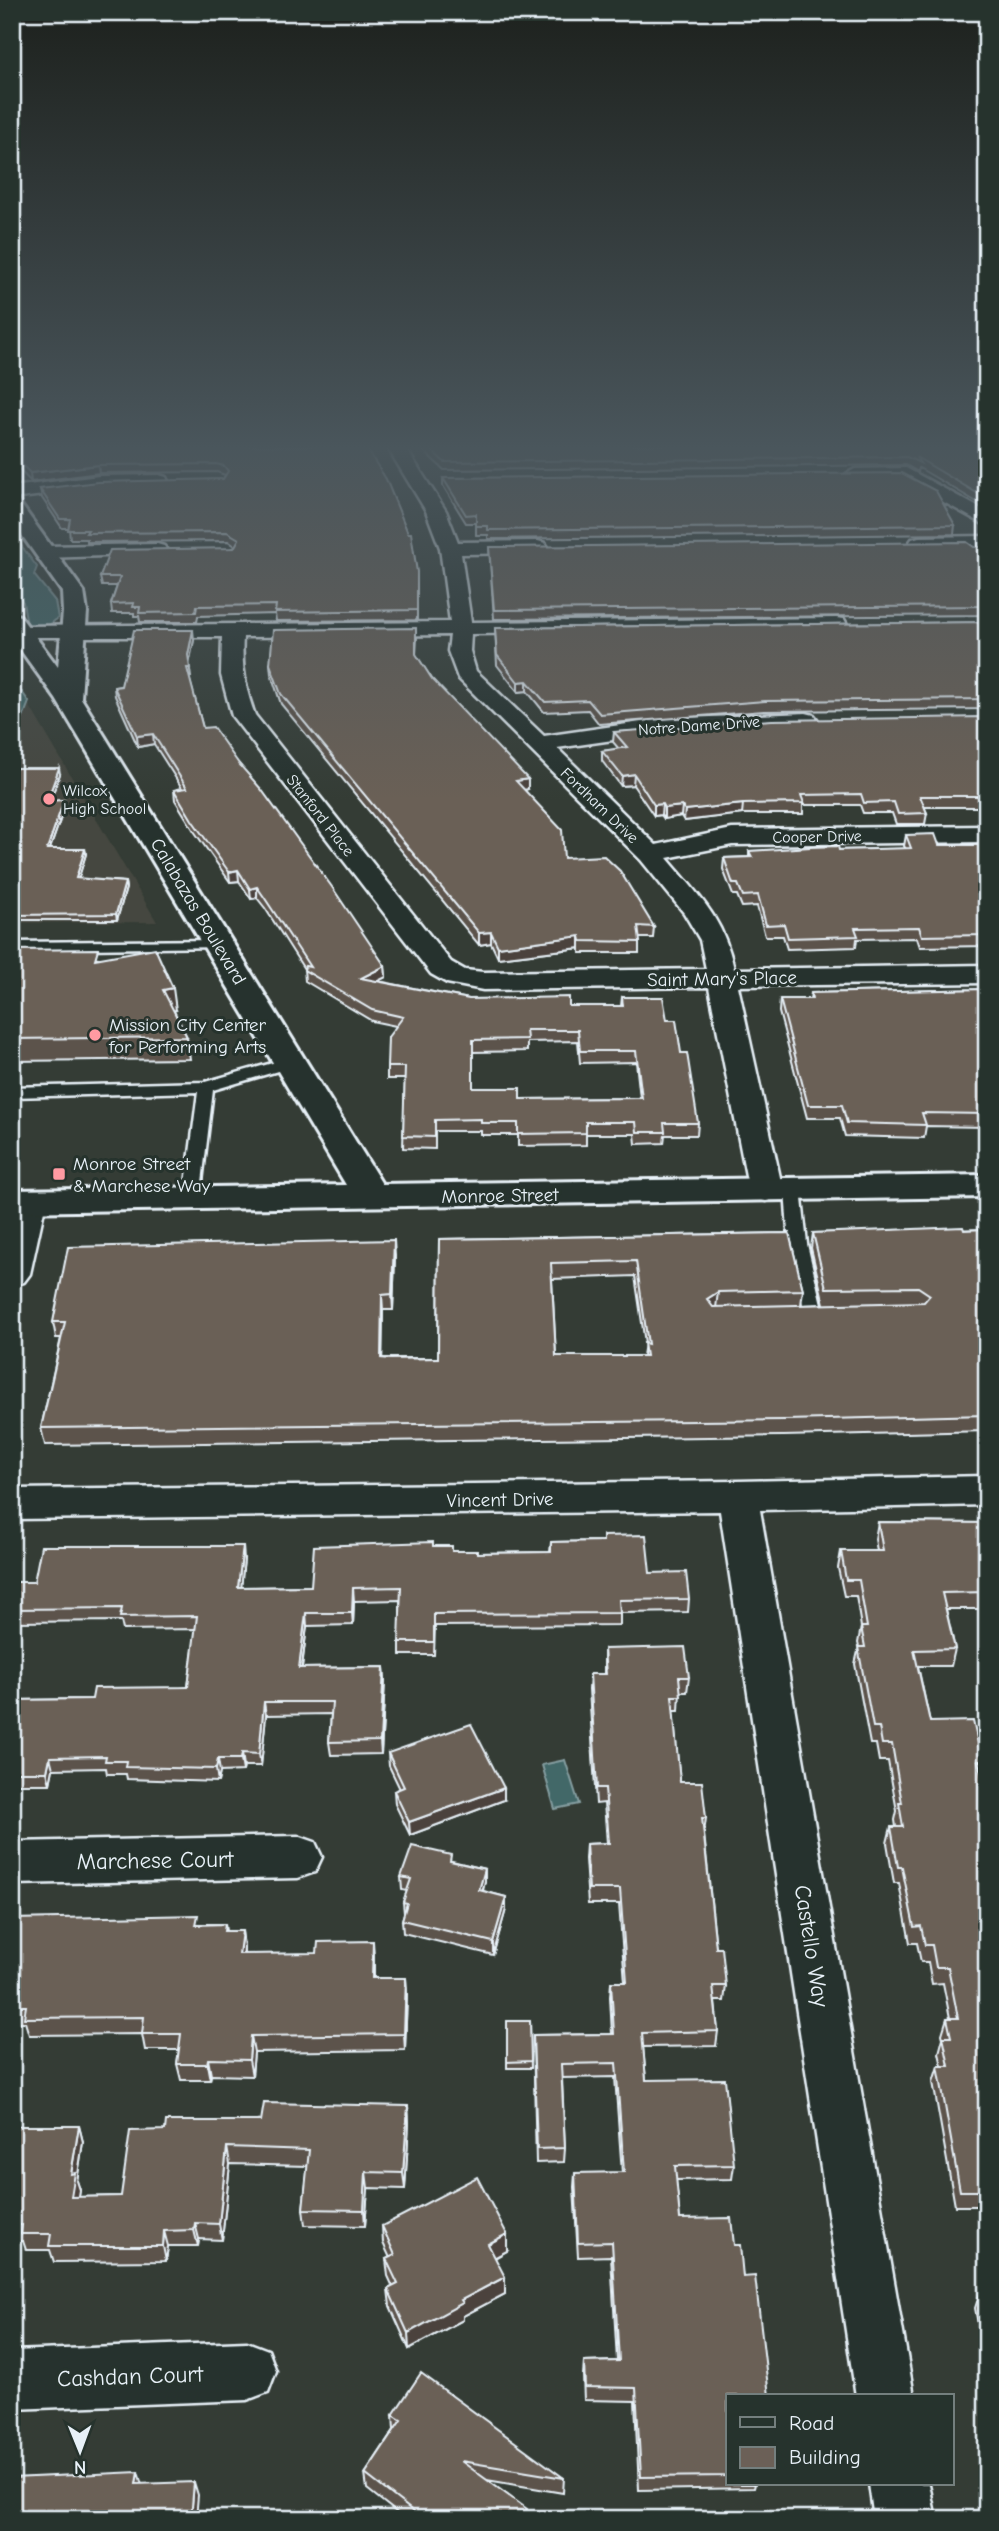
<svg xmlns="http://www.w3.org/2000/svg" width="999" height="2531" font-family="'Comic Neue',sans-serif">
<rect width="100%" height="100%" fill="#343c35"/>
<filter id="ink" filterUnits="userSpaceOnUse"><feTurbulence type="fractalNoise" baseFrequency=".0143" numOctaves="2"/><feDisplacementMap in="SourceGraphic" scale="14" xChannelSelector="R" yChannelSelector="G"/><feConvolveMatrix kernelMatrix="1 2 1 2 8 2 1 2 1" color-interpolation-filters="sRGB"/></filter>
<g filter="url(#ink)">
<path fill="#44473f" d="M12 676 157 922 12 923Z"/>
<path fill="#436767" stroke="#859ea1" stroke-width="2" d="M12 533 37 567 34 575 55 601 58 618 49 625H27L23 602 12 583Z
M12 692H22L29 702 12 746Z
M565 1760 579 1804 555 1809 542 1765Z"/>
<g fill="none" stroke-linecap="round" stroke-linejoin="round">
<defs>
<path id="lane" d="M219 940 224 941V947L12 950V942Z
M290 1058 295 1060 298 1063 295 1066 213 1090 200 1199 192 1204 184 1199 198 1092 12 1097V1087L205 1082Z
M793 1185 801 1190 807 1244 823 1313 814 1319 805 1313 789 1244 785 1190Z"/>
<path id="street" d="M386 445H404L446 511 458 542 538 541 545 543 548 547 545 551 538 553 461 554 471 622 836 618 844 619 847 624 844 629 836 630 471 634 470 651 476 671 544 736 662 719 806 713 814 715 818 720 814 725 806 727 662 733 557 748 656 845 732 829 987 826V842L732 845 667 858C699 896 724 919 734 969L987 965V983L738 986 783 1191 778 1198 766 1201 754 1198 749 1191 709 987 483 990 447 983 431 974 232 716 221 675 222 637H12V628L20 626 450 622 440 548 426 511ZM450 635 448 651 458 678 641 860 684 913 700 940 706 969 483 972 465 970 451 962 255 715C245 689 241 665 243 637Z
M906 468 987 512V526L902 479H855L846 474 855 469Z
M159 475 166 477 168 481 166 485 99 488 12 499V487L99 476Z
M987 536V548L919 549 912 547 909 543 912 539 919 537Z
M157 544 164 546 167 550 164 554 45 558 38 556 35 552 38 548 45 546Z
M29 1191 41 1194 46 1201 30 1274 24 1282 12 1285V1201L17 1194Z
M987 1476V1505L760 1510 914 2396H856L720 1511 12 1519V1489L738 1481Z
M298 1836 315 1842 322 1857 315 1872 298 1878 12 1884V1842Z
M247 2342 268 2350 276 2371 268 2392 247 2400 12 2409V2351Z
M869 2484H929L936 2519H874Z"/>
<path id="secondary" d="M12 500 19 502 84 592 87 612 81 698 382 1184 987 1175V1197L12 1212V1190L346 1185 56 699 12 638V614L20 616 58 667 63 612 62 592 12 521Z"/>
</defs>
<use href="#lane" stroke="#e8f1f8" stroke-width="5"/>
<use href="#street" stroke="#e8f1f8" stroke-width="5"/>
<use href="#secondary" stroke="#e8f1f8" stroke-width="6"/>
<use href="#lane" fill="#26332d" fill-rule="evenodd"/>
<use href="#street" fill="#26332d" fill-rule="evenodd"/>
<use href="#secondary" fill="#26332d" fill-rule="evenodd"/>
</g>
<path fill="#5c534b" stroke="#e8f1f8" stroke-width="2" fill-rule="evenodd" d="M12 445 359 447 417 572V620L276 621 275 614 198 616 197 622H140L139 616H134V613H112L111 604 117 586H102L100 577 234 548 235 546 228 541 87 542V539H70L69 528H62L42 498 40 489 223 479 225 475 217 472 99 473 31 482 12 462Z
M417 445H987V508L919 468 918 472 906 465 444 470Z
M443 478 955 525 954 534 488 539V535H476V523H466L443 486Z
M489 547H987V615L494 619Z
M987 622V709L764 711 599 724 588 710 544 712 527 691 518 692 497 665 495 628Z
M417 638 416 655 432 679 528 789 525 790 564 858 654 927 653 938H639V953H580V948L498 958 491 943 479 945 281 704 271 674 270 664Z
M194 640 189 663 191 677H189L203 728 239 764 385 966 386 977 378 981 469 999 569 1006H621L622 997 667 1020 681 1053 698 1123 697 1135H665L664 1143 636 1144 635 1134H586V1145L518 1146V1135H481V1131H435V1149L403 1148 405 1079H387V1067L396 1026 372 1021 305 981 304 969 265 908 257 898 251 899 239 881 230 882 194 831 175 800 174 790 182 788 154 744 138 747 115 696 114 687 121 686ZM578 1041 580 1063 636 1062 640 1098 520 1099 473 1088V1052L527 1051V1042Z
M987 717V812L984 807H924L927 813 925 824H896L892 813H863L860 805H803V814H742L684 821 681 816 664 819 661 815 654 816 633 785 621 786 602 761V751L619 749 613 742 614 732Z
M12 768 60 774 50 801 64 800 65 806 50 849H85L86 854 78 879 125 882 126 888 117 920H12Z
M906 835 939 845H987V946L920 947 917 938 857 939 856 947 787 949 783 936H765L757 906 742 907 737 895H733L723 869 724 858 749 857V851L906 849 904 846Z
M12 950 99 958 176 1010 174 1011 187 1037 190 1059 12 1061Z
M987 989V1127L926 1126 924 1138 845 1136 840 1118H807L779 1012 780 999H810L811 993Z
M987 1229V1431L784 1436 45 1445 41 1428 61 1338H56L53 1322 395 1256 393 1310H383L382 1358H438L439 1239 789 1233 803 1290 801 1305 824 1304 811 1248 813 1233ZM635 1276 645 1343 643 1356H556L552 1279Z
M878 1522 987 1523V1609H946L955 1649 951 1666H918L930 1722 982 1761 980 1770 987 1798V2206H955L933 2082 938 2066H942L939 2053 943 2038 942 2034 947 2018H950L943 1983 932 1984 928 1962H921L917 1943H910L899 1883H894L887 1843 891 1827H896L895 1820 897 1811 888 1761H879L876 1744H870L855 1664 859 1647 858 1643 861 1627 856 1596H844L838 1568 841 1551H877L875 1539Z
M603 1536 650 1573 689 1599 688 1612 620 1613V1625L435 1626 434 1655H400V1600L354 1601 353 1625 307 1626 302 1668 384 1667 385 1680 381 1754 331 1755 329 1742 331 1714 266 1715 261 1766H244L243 1771 220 1772 218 1782 127 1779 126 1774H107L106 1768 53 1769 50 1784H12V1700L92 1699 188 1687 196 1629 123 1630 121 1621 12 1622V1582H34L244 1559 241 1587 311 1586 433 1546 452 1551 477 1553 550 1552 551 1542 603 1541Z
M604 1649 689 1677 687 1692H680L679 1711H673L680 1782 706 1818 704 1833 716 1948 726 1986 724 2001H715L718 2031 716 2046 643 2047 646 2080 734 2165 732 2179 676 2180 680 2219 728 2396V2484H755L754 2488 639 2490 635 2401 584 2400 583 2375 584 2362 617 2361 611 2256 578 2257 574 2187 575 2173H622L615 2077 562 2078 565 2148 564 2162 536 2163 533 2035 612 2034 610 1997 611 1982H625L619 1904H588L585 1859 586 1844 607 1843 604 1803 596 1804 589 1689 590 1674H604Z
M388 1753 504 1800 410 1835 395 1804 394 1791 400 1789 389 1766Z
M452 1861 485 1869V1881L483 1891 506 1897V1909L493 1955 403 1933 402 1920 404 1913 403 1902 407 1891 402 1890 401 1877Z
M12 1919 199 1924H225L226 1931H242L244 1947V1954L374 1957V1978H406L407 1994 405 2050 254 2052 252 2076 211 2075 210 2080H181L177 2064 179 2050H145L142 2034 29 2035 25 2022H12Z
M507 2021H530L531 2068H507Z
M408 2106 409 2123 405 2189 368 2188 365 2226 305 2225 303 2209 308 2166 230 2164 222 2240 199 2239 198 2246H168L166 2261 54 2262 50 2250H26L23 2241H12V2126H79L83 2142 77 2181 80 2190 79 2197 121 2196 165 2130Z
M382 2226 507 2251 495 2258 505 2294 463 2316V2320L409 2349 390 2306 388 2289 393 2287 388 2276 386 2259 390 2258 383 2243Z
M980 2293H987V2372L975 2308Z
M393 2415 564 2478 563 2493 487 2480 526 2519H405L367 2489 365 2474 394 2430Z"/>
<path fill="#4b433d" stroke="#e8f1f8" stroke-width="2" d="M98 465 99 473 31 482 30 473Z
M193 630 194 640 189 665 188 655Z
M527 681V691L518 692V682Z
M153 734 154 744 138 747 137 736Z
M59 768 60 774 48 806 47 801Z
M634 774 633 785 621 786 622 776Z
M528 779V789L516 792V781Z
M64 800 65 806 48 854 47 849Z
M662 804 661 815 654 816V805Z
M743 804 742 814 684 821 685 810Z
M682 806 681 816 664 819V808Z
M85 849 86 854 77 884 76 878Z
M238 870 239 881 230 882 229 872Z
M125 882 126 888 117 920 116 914Z
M257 887V898L251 899 250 889Z
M491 932V943L479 945V933Z
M580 936V948L498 958V947Z
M385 966 386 977 362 989 361 978Z
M173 988 176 1010 166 1012 163 990Z
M394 1240 395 1256 393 1310 392 1294Z
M718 1292 716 1308 706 1314 707 1299Z
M382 1295 383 1310 382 1374 381 1358Z
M243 1546 244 1559 240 1600 238 1587Z
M353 1588 354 1601 353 1625 352 1613Z
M306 1613 307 1626 300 1681 299 1668Z
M384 1667 385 1680 381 1754 380 1741Z
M264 1702 266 1715 261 1766 259 1754Z
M242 1753 244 1766 243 1771 241 1759Z
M50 1757 53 1769 50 1784 47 1772Z
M218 1759 220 1772 218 1782 216 1769Z
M504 1788V1800L410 1835 409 1822Z
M485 1869V1881L479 1903V1890Z
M506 1897V1909L493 1955V1942Z
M242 1931 244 1947 242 1970 239 1954Z
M373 1941 374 1957 373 1994 372 1978Z
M406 1978 407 1994 405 2050 404 2034Z
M251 2036 254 2052 252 2076 249 2060Z
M208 2059 211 2075 210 2080 207 2064Z
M408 2106 409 2123 405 2189 403 2173Z
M79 2126 83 2142 77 2181 80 2190 76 2213 71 2197V2174Z
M227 2147 230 2164 222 2240 219 2224Z
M366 2172 368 2188 365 2226 364 2210Z
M195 2223 199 2239 198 2246 194 2230Z
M164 2231 168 2246 166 2261 163 2246Z
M507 2234V2251L488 2261V2244Z
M505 2277V2294L463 2316V2320L409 2349 408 2333 461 2300Z
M138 2472 142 2485 136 2484Z
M194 2482 198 2495 196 2519H191Z
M527 2509 526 2519H521Z"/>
<path fill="#6b6057" stroke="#e8f1f8" stroke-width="2" fill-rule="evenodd" d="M12 445 365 446 386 479 408 533H411L417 572V610L275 612 276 605 197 606 196 612 139 613 140 607H133L134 603 111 604 120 577H100L110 550 234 548 239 539 227 532 86 533 88 530H68L70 519H60L40 489 98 482 223 479 228 471 224 466 216 464 98 465 30 473 12 455Z
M426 445H987V488L985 487 987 491V499L916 457 920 463 907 457 444 462Z
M902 473 936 491 955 525 488 530V526H476V514L466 515 443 478Z
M967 542 974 547H987V606L494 610 489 547Z
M987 622V699L765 701 600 714 588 700 545 702 527 681 518 682 497 655 495 628Z
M416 628V654L432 679 528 779 516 781 562 830 564 858 604 856 620 871 654 927 638 926 640 942 581 941 580 936 498 947 491 932 479 933 281 694 270 664 273 630Z
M134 630H193L188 655 190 668H187L203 728 213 727 239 764 261 789 332 887 385 966 361 978 469 999 569 997V1006H623L622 997H663L667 1020H676L681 1053H687L698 1123H664L665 1132H637L636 1122H586V1133L518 1134V1123H481V1119L435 1120V1137L403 1136 405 1067H387L388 1037 403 1017 372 1010 304 970 305 966 310 967 264 897 257 887 250 889 238 870 229 872 192 820 174 790 187 788 153 734 137 736 114 687 121 686ZM526 1030H578L580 1051H636L642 1098 520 1099V1088H473V1040L527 1039Z
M987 717V798L986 796H920L927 813 898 814 894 802 864 803 861 794 801 795 804 803 743 804 685 810 682 806 664 808 662 804 654 805 634 774 622 776 602 751 627 747 614 732 772 720Z
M12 768H59L47 801 64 800 47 849H85L76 878 125 882 116 914 12 915Z
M935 834 939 845H987V935L922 936 919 927 855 928 858 936 788 938 784 924 766 925 758 895 743 896 738 884H733L724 858 752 857 749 851 810 847 838 846 839 850 911 848 906 835Z
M155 948 173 988 163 990 187 1037 12 1039V950L98 949 95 959Z
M987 989V1114L922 1113 926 1125 847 1123 842 1105H808L780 999H812L811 993Z
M963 1227 964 1230 987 1229V1415L787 1420 41 1428 65 1322H53L68 1247 394 1240 392 1294 382 1295 381 1358 391 1359 438 1358 439 1239 789 1233 803 1290 718 1292 707 1299 713 1307 924 1302 930 1295 918 1287 826 1288 813 1233ZM636 1261 648 1344 644 1343 646 1356H556L551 1263Z
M878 1522 987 1523V1592L942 1593 955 1649 914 1650 930 1722 973 1721 982 1761H978L987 1798V2191H960L938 2066H949L943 2037H951L947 2018H958L948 1967H936L932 1945H925L921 1926 914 1927 902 1867H898L891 1827H903L899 1803H902L892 1744H882L879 1727H873L858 1647H865L861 1627H867L859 1580H846L841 1551H883Z
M646 1535 650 1573 686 1572 689 1599 619 1600 620 1613 434 1614V1642H399L401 1587 353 1588 352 1613H306L299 1668 384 1667 380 1741 329 1742 332 1702H264L259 1754 242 1753 241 1759H218L216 1769 125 1767 126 1761H105L106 1756 50 1757 47 1772H12V1700L92 1699 94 1688 188 1687 197 1616 120 1617 122 1608 12 1609V1582H34L41 1546H243L238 1587 311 1586 314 1546 433 1542V1546H452V1551H477V1553L551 1552V1542L603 1541V1536Z
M685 1647 689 1677H679L681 1696H672L680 1782H702L706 1818H702L716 1948H722L726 1986H713L718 2031 642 2033 646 2080 725 2079 734 2165 675 2166 680 2219 731 2218 734 2245H740L743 2277 755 2276 769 2396H728V2476L641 2477 636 2388 585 2387 584 2362 619 2361 612 2242 578 2243 575 2173 624 2172 616 2063 561 2064 565 2148 537 2149 533 2035 614 2034 611 1982H627L620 1889H589L586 1844 609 1843 605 1788H597L590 1674H606L604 1649Z
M471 1724 504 1788 409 1822 394 1791 404 1787 388 1753Z
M412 1846 451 1855 450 1861 485 1869 479 1890 506 1897 493 1942 402 1920 407 1903 403 1902 411 1879 401 1877Z
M198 1915 196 1925 225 1924 224 1931H242L239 1954 317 1953 318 1942 373 1941 372 1978H406L404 2034 251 2036 249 2060 208 2059 207 2064H177L181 2034H142L144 2017 24 2018 26 2006H12V1919Z
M507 2021H530L531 2061 507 2062Z
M264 2103 408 2106 403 2173 366 2172 364 2210 303 2209 309 2150 227 2147 219 2224 195 2223 194 2230 164 2231 163 2246H49L51 2234H21L22 2225H12V2126H79L71 2174 75 2173 71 2197 121 2196 130 2131 165 2130 166 2121H261Z
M477 2177 507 2234 488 2244 505 2277 461 2300 463 2303 408 2333 388 2289 398 2284 386 2259 395 2255 382 2226Z
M980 2293H987V2327Z
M421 2373 564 2478 461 2461 527 2509 521 2519H423L365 2474 401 2420 393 2415Z
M138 2472 136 2484 194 2482 191 2519H12V2478Z
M352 2511V2519H286V2513Z"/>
</g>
<linearGradient id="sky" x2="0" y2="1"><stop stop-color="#1d211d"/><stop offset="0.56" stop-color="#4a565c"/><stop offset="1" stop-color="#4a565c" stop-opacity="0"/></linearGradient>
<rect width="999" height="800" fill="url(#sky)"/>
<g fill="#ff9aa2" stroke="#26332d" stroke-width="2.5">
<circle cx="49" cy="799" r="7"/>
<circle cx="95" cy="1035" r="7"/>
<rect x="52" y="1167" width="14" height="14" rx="3.5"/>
</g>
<g text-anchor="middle" stroke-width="6" stroke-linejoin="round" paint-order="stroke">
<g font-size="16" fill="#e8f1f8" stroke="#26332d">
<text transform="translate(699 725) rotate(-4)" y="6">Notre Dame Drive</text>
<text transform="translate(600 805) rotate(44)" y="6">Fordham Drive</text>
<text transform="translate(321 815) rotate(52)" y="6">Stanford Place</text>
<text transform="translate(817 836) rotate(-1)" y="6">Cooper Drive</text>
</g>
<g font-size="16" fill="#e8f1f8" stroke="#26332d" text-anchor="start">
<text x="63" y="796">Wilcox<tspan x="63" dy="18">High School</tspan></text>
</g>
<g font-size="19" fill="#e8f1f8" stroke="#26332d">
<text transform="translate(199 911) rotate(59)" y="7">Calabazas Boulevard</text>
<text transform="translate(722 978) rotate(-1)" y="7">Saint Mary's Place</text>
<text transform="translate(500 1195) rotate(-1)" y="7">Monroe Street</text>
<text transform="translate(500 1499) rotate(-1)" y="7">Vincent Drive</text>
</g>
<g font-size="19" fill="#e8f1f8" stroke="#26332d" text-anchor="start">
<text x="109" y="1031">Mission City Center<tspan x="109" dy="22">for Performing Arts</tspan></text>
<text x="73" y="1170">Monroe Street<tspan x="73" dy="22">&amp; Marchese Way</tspan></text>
</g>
<g font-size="23" fill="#e8f1f8" stroke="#26332d">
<text transform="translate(155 1860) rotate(-1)" y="8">Marchese Court</text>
<text transform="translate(812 1946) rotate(81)" y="8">Castello Way</text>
<text transform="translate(130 2376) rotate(-2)" y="8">Cashdan Court</text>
</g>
</g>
<rect width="999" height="2531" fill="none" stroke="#26332d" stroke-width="42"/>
<rect x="21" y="21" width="957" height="2489" fill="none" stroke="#e8f1f8" stroke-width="2.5" filter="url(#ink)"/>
<rect x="726" y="2394" width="228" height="91" fill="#26332d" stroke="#747f7e" stroke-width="2"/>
<rect x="740" y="2417" width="35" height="10" fill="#26332d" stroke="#747f7e" stroke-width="2"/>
<text x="789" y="2430" font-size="21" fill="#e8f1f8">Road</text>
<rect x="740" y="2447" width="35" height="21" fill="#6b6057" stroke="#747f7e" stroke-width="2"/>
<text x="789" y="2464" font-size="21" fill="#e8f1f8">Building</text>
<g transform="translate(80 2451) rotate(179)" stroke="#26332d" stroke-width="5" paint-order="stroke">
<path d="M0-5L12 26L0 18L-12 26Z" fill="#e8f1f8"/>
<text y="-10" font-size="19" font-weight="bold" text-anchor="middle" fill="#e8f1f8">N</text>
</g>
</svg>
